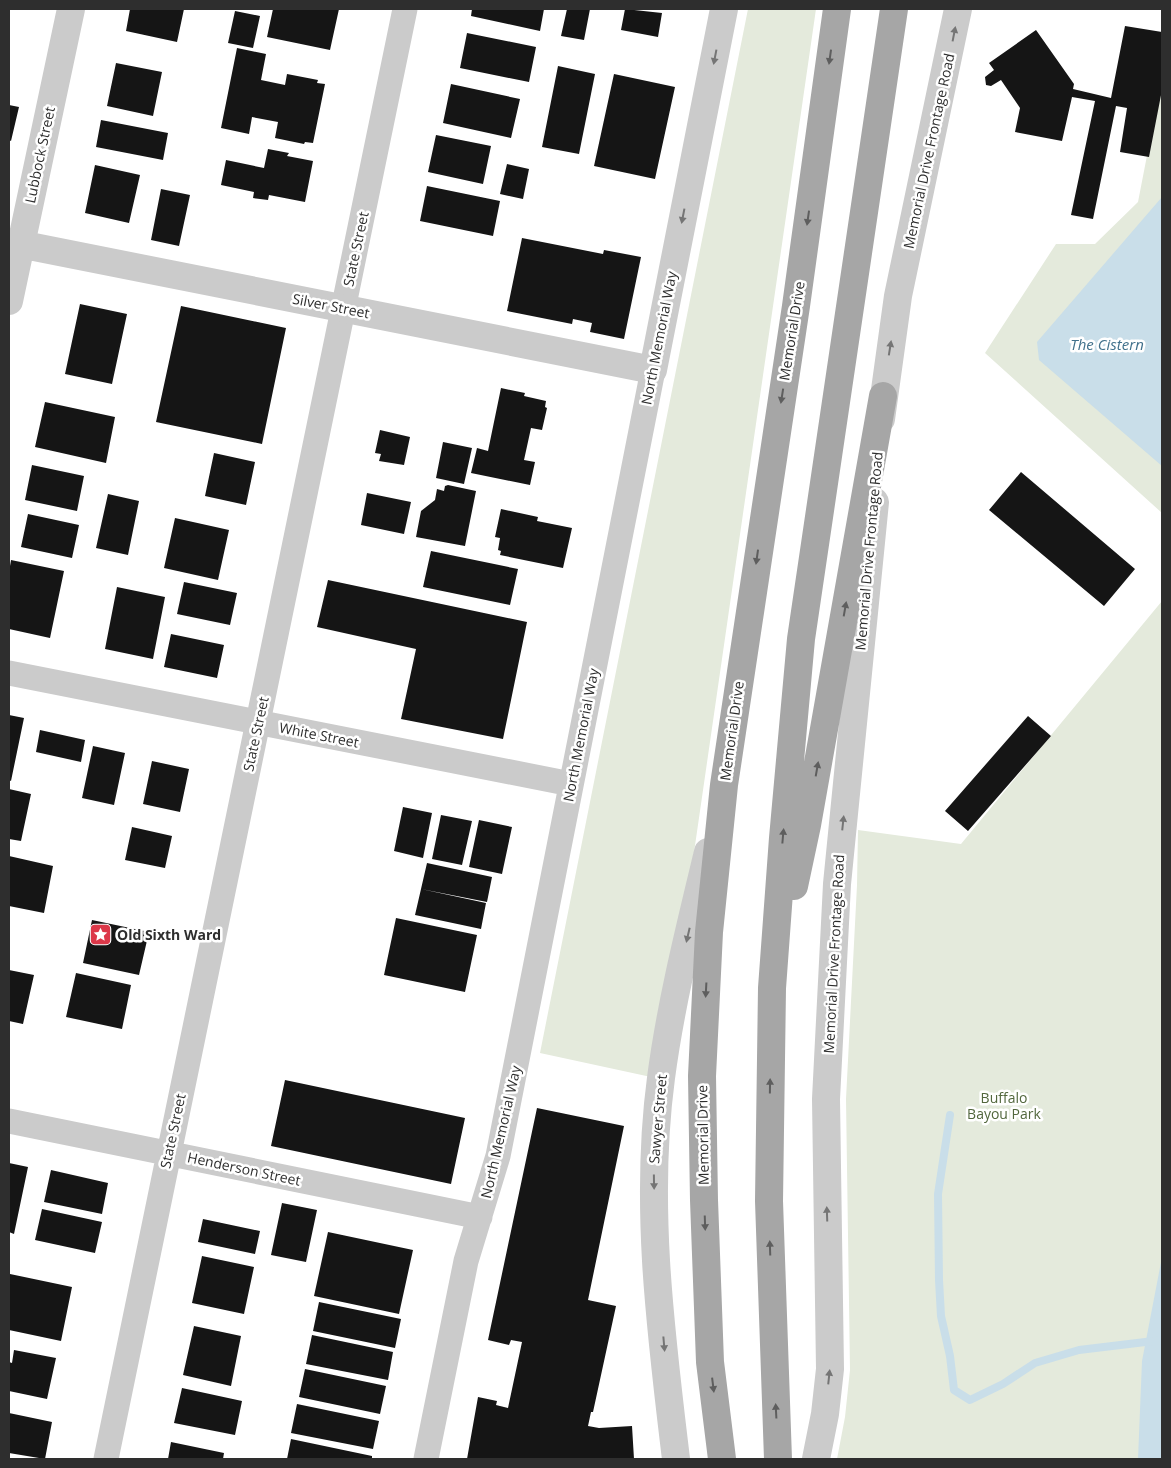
<svg xmlns="http://www.w3.org/2000/svg" width="1171" height="1468" font-family="'Open Sans',sans-serif">
<rect width="100%" height="100%" fill="#fff"/>
<path fill="#e4eadc" d="M748 9H816L689 887 651 1077 540 1053Z
M1162 78V513L985 353 1056 244H1095L1138 202Z
M1162 601V1459H837L845 1417 850 1370 846 1099 857 885 858 830 961 844Z"/>
<path fill="#c9dee9" d="M1162 197V466L1039 360 1037 342Z
M1162 1257V1459H1138L1142 1361Z"/>
<g fill="none" stroke-linecap="round" stroke-linejoin="round">
<path stroke="#c9dee9" stroke-width="8" d="M950 1115 938 1194 939 1280 941 1316 950 1356 954 1390 970 1400 1003 1384 1035 1363 1079 1350 1162 1340"/>
</g>
<path fill="#151515" d="M130 9H184L177 42 126 31Z
M273 9H339L330 50 267 37Z
M472 9H544L540 31 471 16Z
M567 9H590L584 40 561 36Z
M625 9 662 13 658 37 621 30Z
M235 11 260 16 253 48 228 43Z
M1125 26 1162 32V90L1149 157 1120 152 1127 108 1116 106 1093 219 1071 215 1095 101 1072 97 1062 141 1015 132 1020 108 1001 80 991 86 986 85 985 77 994 70 989 63 1036 30 1074 84 1073 89 1111 98Z
M467 33 536 47 529 82 460 68Z
M237 48 266 54 261 80 285 85 287 74 318 80 317 83 325 84 313 143 305 142 304 144 275 138 278 122 252 117 249 134 221 128Z
M116 63 162 72 153 116 107 106Z
M558 66 595 74 579 154 542 147Z
M614 74 675 87 655 179 594 166Z
M451 84 520 99 511 138 443 123Z
M9 105 19 107 11 141 9 140Z
M101 120 168 133 163 160 96 147Z
M436 135 491 146 483 184 428 172Z
M268 149 289 153 287 156 313 161 305 202 269 195 268 200 253 198 254 192 221 185 226 160 264 168Z
M507 164 529 169 523 199 500 194Z
M95 165 140 175 129 223 85 213Z
M427 186 500 201 493 236 420 221Z
M161 189 190 195 179 246 151 240Z
M522 238 603 254 604 250 641 257 624 339 590 332 592 323 573 319 572 324 507 311Z
M80 304 127 314 112 384 65 374Z
M181 306 286 328 262 444 156 422Z
M501 388 525 393 524 396 546 401 545 407 547 408 542 430 531 428 524 460 535 462 530 485 471 473 477 448 488 451Z
M45 402 115 417 106 463 35 447Z
M380 430 410 437 404 465 379 461 381 454 375 453Z
M443 442 472 448 464 484 436 478Z
M214 453 255 462 246 505 205 496Z
M32 465 84 476 77 511 25 500Z
M1021 472 1135 569 1104 606 989 510Z
M448 485 476 491 465 546 416 537 421 511 435 500 437 489 444 491 445 486Z
M367 493 411 502 404 534 361 525Z
M108 494 139 501 128 555 96 548Z
M501 509 538 517 537 521 572 528 563 568 500 555 501 551 498 550 500 538 495 537Z
M28 514 79 525 72 558 21 547Z
M175 518 229 530 218 580 164 568Z
M431 551 518 569 510 605 423 587Z
M11 560 64 571 50 638 9 629V572Z
M328 580 527 622 503 739 401 719 416 649 317 627Z
M184 582 237 593 230 625 177 614Z
M117 587 165 597 153 659 105 649Z
M171 634 224 645 217 678 164 667Z
M9 715 24 718 11 781 9 780Z
M1028 716 1051 736 968 831 945 811Z
M40 730 85 740 81 762 36 752Z
M93 746 125 753 114 805 82 798Z
M152 761 189 769 180 812 143 804Z
M9 789 31 794 21 841 9 839Z
M403 807 432 813 423 858 394 851Z
M441 815 472 821 462 865 432 859Z
M479 820 512 827 502 874 469 867Z
M132 827 172 836 165 868 125 860Z
M9 856 53 866 44 913 9 906Z
M427 863 492 877 487 902 421 889Z
M421 889 486 903 481 929 415 915Z
M396 918 477 935 465 992 384 975Z
M92 920 149 932 139 975 83 963Z
M9 970 34 975 23 1024 9 1021Z
M76 973 131 985 122 1029 66 1017Z
M285 1080 465 1118 451 1184 271 1146Z
M537 1108 624 1126 588 1300 616 1306 593 1412H591L588 1426 599 1428 632 1426 634 1459H467L478 1397 497 1401 496 1405 508 1408 522 1342 511 1340 509 1345 488 1340Z
M9 1163 28 1167 14 1234 9 1232Z
M51 1170 108 1183 102 1214 44 1202Z
M282 1203 317 1210 306 1262 271 1255Z
M42 1209 102 1222 95 1253 35 1240Z
M203 1219 260 1231 255 1254 198 1242Z
M328 1232 413 1250 399 1314 314 1296Z
M202 1256 254 1267 244 1314 192 1303Z
M10 1274 72 1287 61 1341 9 1330Z
M319 1302 401 1319 395 1348 313 1331Z
M194 1326 241 1336 231 1386 183 1375Z
M312 1335 393 1352 388 1380 306 1364Z
M14 1350 56 1358 47 1399 9 1391V1362L12 1363Z
M305 1369 386 1386 380 1414 299 1397Z
M182 1388 242 1401 235 1435 174 1423Z
M297 1404 379 1421 373 1449 291 1433Z
M9 1413 52 1422 45 1459 9 1453Z
M291 1439 372 1456V1459H287Z
M171 1442 224 1453 223 1459H168Z"/>
<g fill="none" stroke-linecap="round" stroke-linejoin="round">
<path stroke="#cbcbcb" stroke-width="25" d="M9 673 571 784
M9 1121 480 1217
M106 1459 405 9
M426 1459 466 1261 498 1156 653 370"/>
<path stroke="#cbcbcb" stroke-width="28" d="M9 242 653 370 724 9
M9 301 71 9
M881 419 898 296 958 9
M676 1459C661 1334 644 1204 661 1078 671 1002 690 927 708 852
M816 1459 825 1414 830 1369 826 1099 837 884 875 502"/>
<path stroke="#a6a6a6" stroke-width="28" d="M794 886 807 825 883 396
M722 1459 710 1362 704 1200 702 1076 709 932 724 785 796 306 837 9
M778 1459 769 1201 772 988 783 838 801 639 894 9"/>
</g>
<defs><path id="oneway-solid" d="M-6-.8H1V-3.2L6.5 0L1 3.2V.8H-6Z" transform="scale(1.25)"/></defs>
<g fill="#757575">
<use href="#oneway-solid" transform="translate(954 34) rotate(-79)"/>
<use href="#oneway-solid" transform="translate(715 57) rotate(101)"/>
<use href="#oneway-solid" transform="translate(683 216) rotate(101)"/>
<use href="#oneway-solid" transform="translate(890 348) rotate(-81)"/>
<use href="#oneway-solid" transform="translate(843 823) rotate(-84)"/>
<use href="#oneway-solid" transform="translate(688 935) rotate(103)"/>
<use href="#oneway-solid" transform="translate(654 1182) rotate(89)"/>
<use href="#oneway-solid" transform="translate(827 1214) rotate(-92)"/>
<use href="#oneway-solid" transform="translate(664 1344) rotate(85)"/>
<use href="#oneway-solid" transform="translate(829 1377) rotate(-84)"/>
</g>
<g fill="#5e5e5e">
<use href="#oneway-solid" transform="translate(830 57) rotate(98)"/>
<use href="#oneway-solid" transform="translate(808 218) rotate(98)"/>
<use href="#oneway-solid" transform="translate(782 396) rotate(99)"/>
<use href="#oneway-solid" transform="translate(757 557) rotate(98)"/>
<use href="#oneway-solid" transform="translate(845 609) rotate(-80)"/>
<use href="#oneway-solid" transform="translate(817 769) rotate(-80)"/>
<use href="#oneway-solid" transform="translate(783 836) rotate(-85)"/>
<use href="#oneway-solid" transform="translate(706 990) rotate(93)"/>
<use href="#oneway-solid" transform="translate(770 1086) rotate(-89)"/>
<use href="#oneway-solid" transform="translate(705 1223) rotate(88)"/>
<use href="#oneway-solid" transform="translate(770 1248) rotate(-92)"/>
<use href="#oneway-solid" transform="translate(713 1385) rotate(83)"/>
<use href="#oneway-solid" transform="translate(776 1411) rotate(-93)"/>
</g>
<defs>
<symbol id="sight-square" viewBox="-11 -11 22 22"><rect x="-9" y="-9" width="18" height="18" rx="4" fill="#dc3849" stroke="#fff"/><path d="M0-6L1.8-2.2L6-1.7L2.9 1.2L3.7 5.4L0 3.3L-3.7 5.4L-2.9 1.2L-6-1.7L-1.8-2.2Z" fill="#fff"/></symbol>
</defs>
<g fill-rule="evenodd">
<use href="#sight-square" x="88" y="922" width="25" height="25"/>
</g>
<g text-anchor="middle" stroke-width="5" stroke-linejoin="round" paint-order="stroke">
<g font-size="14" fill="#2e2e2e" stroke="#fff">
<text transform="translate(929 151) rotate(-78)" y="5">Memorial Drive Frontage Road</text>
<text transform="translate(40 155) rotate(-78)" y="5">Lubbock Street</text>
<text transform="translate(356 249) rotate(-78)" y="5">State Street</text>
<text transform="translate(331 306) rotate(11)" y="5">Silver Street</text>
<text transform="translate(792 331) rotate(-81)" y="5">Memorial Drive</text>
<text transform="translate(659 338) rotate(-79)" y="5">North Memorial Way</text>
<text transform="translate(869 551) rotate(-85)" y="5">Memorial Drive Frontage Road</text>
<text transform="translate(732 731) rotate(-82)" y="5">Memorial Drive</text>
<text transform="translate(256 734) rotate(-78)" y="5">State Street</text>
<text transform="translate(319 735) rotate(11)" y="5">White Street</text>
<text transform="translate(581 735) rotate(-79)" y="5">North Memorial Way</text>
<text transform="translate(834 954) rotate(-87)" y="5">Memorial Drive Frontage Road</text>
<text transform="translate(658 1119) rotate(-85)" y="5">Sawyer Street</text>
<text transform="translate(173 1131) rotate(-78)" y="5">State Street</text>
<text transform="translate(501 1132) rotate(-77)" y="5">North Memorial Way</text>
<text transform="translate(703 1135) rotate(-91)" y="5">Memorial Drive</text>
<text transform="translate(244 1169) rotate(12)" y="5">Henderson Street</text>
</g>
<g font-size="14" font-weight="bold" fill="#2e2e2e" stroke="#fff" text-anchor="start">
<text x="117" y="940">Old Sixth Ward</text>
</g>
<g font-size="14" fill="#52673d" stroke="#fff">
<text x="1004" y="1103">Buffalo<tspan x="1004" dy="16">Bayou Park</tspan></text>
</g>
<g font-size="15" font-style="italic" fill="#40708b" stroke="#fff">
<text x="1107" y="350">The Cistern</text>
</g>
</g>
<rect width="1171" height="1468" fill="none" stroke="#2e2e2e" stroke-width="20"/>
</svg>
